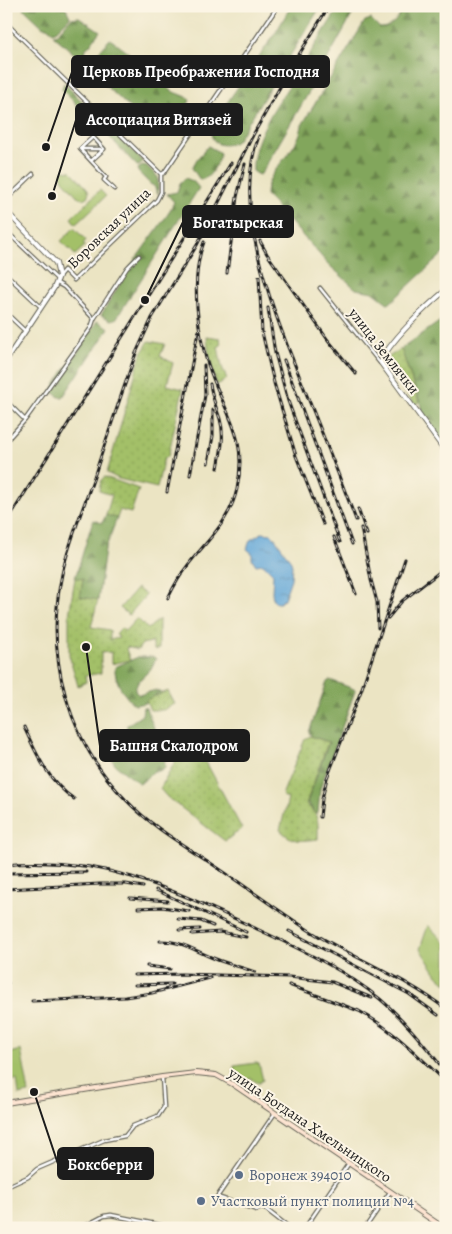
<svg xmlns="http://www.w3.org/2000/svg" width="452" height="1234" font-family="Alegreya,serif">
<defs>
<pattern id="forest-firs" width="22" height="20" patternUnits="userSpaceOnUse" patternTransform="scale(1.25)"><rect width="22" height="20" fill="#82a65c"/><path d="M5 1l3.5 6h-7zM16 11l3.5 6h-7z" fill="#6a864b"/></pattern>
<pattern id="garden-dots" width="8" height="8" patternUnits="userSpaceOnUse" patternTransform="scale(1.25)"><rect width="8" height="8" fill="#a3c068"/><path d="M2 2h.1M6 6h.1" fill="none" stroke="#8ca45a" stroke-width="1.8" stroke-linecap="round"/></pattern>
<pattern id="water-ripples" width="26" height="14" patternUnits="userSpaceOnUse" patternTransform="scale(1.25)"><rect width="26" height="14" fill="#63a7d8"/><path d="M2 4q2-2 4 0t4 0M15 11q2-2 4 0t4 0" fill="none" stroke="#5187ae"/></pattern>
</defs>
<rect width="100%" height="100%" fill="#fcf5e5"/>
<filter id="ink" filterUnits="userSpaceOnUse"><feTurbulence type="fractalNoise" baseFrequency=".02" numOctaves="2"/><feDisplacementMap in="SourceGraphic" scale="10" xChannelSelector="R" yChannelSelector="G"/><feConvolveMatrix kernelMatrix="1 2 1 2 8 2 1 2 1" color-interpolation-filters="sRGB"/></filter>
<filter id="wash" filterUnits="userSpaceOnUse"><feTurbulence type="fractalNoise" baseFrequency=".0096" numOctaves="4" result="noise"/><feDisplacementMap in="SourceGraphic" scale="20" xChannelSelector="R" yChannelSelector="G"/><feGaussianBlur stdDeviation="1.12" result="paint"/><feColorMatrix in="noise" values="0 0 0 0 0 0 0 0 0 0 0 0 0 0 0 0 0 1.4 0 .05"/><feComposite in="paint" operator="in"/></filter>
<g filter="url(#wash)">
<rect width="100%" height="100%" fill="#ebe4c3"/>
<path fill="#a3c068" stroke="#606e42" d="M64 170 71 171 87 188 89 192 87 197 83 199 79 198 63 180 61 174Z
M100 190 106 196 76 224 71 218Z
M74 228 86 240 83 244 85 246 75 255 61 241Z
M428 925 446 944V983L437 975 420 949Z
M7 1050 11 1053 21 1050 29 1093 19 1095 17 1080 6 1082Z
M256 1063 259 1064 263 1080 258 1083 250 1078 246 1085 234 1076V1066Z"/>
<path fill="url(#forest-firs)" stroke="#4f613c" d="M21 6H65L70 17 57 30 53 32 47 27H43Z
M291 6H321L237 141C223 149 209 145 211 126L276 32Z
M340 6H357L312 87 261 174 259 175 253 171C251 138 281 98 299 71 312 50 326 28 340 6Z
M406 6H446V251L389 304 373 292 356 289 329 265 266 195C266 169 299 152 302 125L365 21 371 19 380 28C393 28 399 16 406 6Z
M79 17 100 31 89 46 86 48 85 54 80 59 53 35H56L71 18Z
M110 39 153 71C157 78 162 79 167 85 172 91 165 86 172 91 178 95 183 94 190 99L189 103 183 106 166 121 158 118 151 124 146 123 91 72V68L87 65Z
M64 83 94 113 93 117H88L62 89Z
M100 119 143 161 139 166H137L97 124 96 122Z
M208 146 219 152 220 155C216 165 212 178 200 180L192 168 197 159Z
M143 165 147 166 158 177V194L154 186 150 184 138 172V169Z
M185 178 193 181 199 188 116 319 111 320 101 315 132 264 168 214 174 202 167 194 177 192 180 183Z
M446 317V447L422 414 420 402 401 349Z
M97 321 109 328 63 397H59L52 391 53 388 65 369 73 360Z
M106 515 117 518 105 550 98 600 80 597 83 579 75 578 93 520 102 523Z
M138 657H154L156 659C154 663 152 667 150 670 143 677 137 680 135 691L139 695 156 690 160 691 163 696 159 700 135 705C124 697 114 680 115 667Z
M330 680 354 689 355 691 320 789 318 813 316 814 307 803 329 742 311 736 309 732 327 682Z
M143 707 146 708 154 728 170 751 169 758 164 762 166 767 159 771H154L140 784 115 765 106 747 110 742 114 745 130 735 127 728V725L142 715Z"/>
<path fill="url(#garden-dots)" stroke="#606e42" d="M207 336 220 338 221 345 218 347 222 367 227 379 217 385C211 370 208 354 207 336Z
M149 341 165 344 160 356 173 363 167 385 183 389 168 457 164 458 157 488 119 479 107 473 141 354Z
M401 349 419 402 415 405 396 379 387 358Z
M105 477 139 489 131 513 120 510 117 518 106 515 112 495 99 491 101 480Z
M75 578 83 579 80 597 98 600 91 627 110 630V640L119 638 116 634 121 628 125 631 137 618 148 629 159 619V649L154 650 152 642 142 644 138 650 127 647 126 649 130 660 111 664V652L101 653V673L85 676 86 682 78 686 69 655V615Z
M137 588 146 595 129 615 120 608Z
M168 691 175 704 163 710H150L146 700Z
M310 736 328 742 306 804C320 816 318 822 318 839 299 841 294 843 280 830L288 799 282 795 305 739Z
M198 747 242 829 225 841 167 797 160 789 176 760Z"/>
<path fill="url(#water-ripples)" stroke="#40627a" d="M262 533 272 534 291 561 292 566 291 579 284 599 280 603H276L273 600 272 592 273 574 263 564 256 565 252 559V553L247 549 250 540Z"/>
</g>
<g filter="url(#ink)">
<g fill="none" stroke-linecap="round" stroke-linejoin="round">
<defs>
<path id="minor" d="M6 23 161 174
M81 149H100L102 151
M91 161 104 149 93 137 80 149 106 177 104 180 114 189
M161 174 164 173 278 6
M6 200 33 174
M6 231 58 280
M6 274 41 307
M59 276 64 270 74 280 157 200 161 192V174
M57 283 64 287 94 319
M320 288 380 363
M6 313 25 331
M6 401 25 420
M6 441 25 420 91 328 94 319 127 268 139 256
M275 1113 217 1197 257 1210 263 1207 290 1228
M6 1187 28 1177 37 1169 104 1140 125 1136 133 1126 158 1116 164 1107 162 1077
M81 1228 104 1216 111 1215 175 1228
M303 1228 307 1225 349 1163
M365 1228 390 1192"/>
<path id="tertiary" d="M6 211 56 263 59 276 54 288 6 360
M446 290C430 303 386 344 381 363L446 452"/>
<path id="secondary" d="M6 1103 162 1077 196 1073 216 1075 234 1085 444 1228"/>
</defs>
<use href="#minor" stroke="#646256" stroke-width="5"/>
<use href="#tertiary" stroke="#646256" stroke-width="6"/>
<use href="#secondary" stroke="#646256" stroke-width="6"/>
<use href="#minor" stroke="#fff" stroke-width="2.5"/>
<use href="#tertiary" stroke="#fff" stroke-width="4"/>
<use href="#secondary" stroke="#fde4d1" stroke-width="4"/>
<defs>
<path id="rail" d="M298 55 253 135 197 245 152 318 136 353C121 395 107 437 93 480 82 511 69 542 62 574 44 656 68 742 127 801 153 828 187 847 218 868 248 888 277 910 307 929 352 958 403 976 446 1009
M295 61 329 6
M259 136C229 212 278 321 306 393 323 435 340 478 356 520
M260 241 267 254 328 340 356 374
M227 273 237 197 245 164
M259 277 262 332 274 383 296 456 323 524
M268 308 275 353 288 401 340 542
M284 360 352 544
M210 384C212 397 216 407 220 419 225 435 221 452 218 468
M208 463 213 436V410
M190 475 205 395 204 365
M167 492 198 332
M358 509 367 534
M6 523 231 163
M361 528 371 580 377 602 378 628
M334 537 356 594
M168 598C174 586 180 575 188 565 208 539 229 523 237 489 248 438 227 417 211 373 197 337 190 277 204 242
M388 618 402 601 446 567
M24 727C37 755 48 781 74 799
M320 817 322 799 327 778 361 691 405 559
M6 864C102 855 171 889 255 928 299 949 342 968 380 999 405 1020 425 1046 446 1072
M6 873 86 872
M6 889 100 884H126L143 887
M156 890 246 932
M130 898 168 901
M138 908 162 907 189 911
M178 919 201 921 213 926
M179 930 200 929
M289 931 409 994 438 1015
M192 934 220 932 246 937
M160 941C183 941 193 950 213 958 227 964 241 967 255 972
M147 966 170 969
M134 975 182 974 289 977 332 982 372 998
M6 983H8
M135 985 172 984
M289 985 359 1011C391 1028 418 1056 444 1080
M32 1001 125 997 152 993 210 978"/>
</defs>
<use href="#rail" stroke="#1c1c1c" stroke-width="3"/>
<use href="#rail" stroke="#fcf5e5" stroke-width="1" stroke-dasharray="4" stroke-linecap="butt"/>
</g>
</g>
<g fill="#5c6f8a" stroke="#fcf5e5" stroke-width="2">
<circle cx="239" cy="1175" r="5"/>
<circle cx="201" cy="1201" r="5"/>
</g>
<g text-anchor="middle" stroke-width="4" stroke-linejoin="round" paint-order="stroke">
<g font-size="15" fill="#1c1c1c" stroke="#fcf5e5">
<text transform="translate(109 228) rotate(-44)" y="5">Боровская улица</text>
<text transform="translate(384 351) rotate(52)" y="5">улица Землячки</text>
<text transform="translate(310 1125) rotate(34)" y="5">улица Богдана Хмельницкого</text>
</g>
<g font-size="15" fill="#4e5e75" stroke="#fcf5e5" text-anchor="start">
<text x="249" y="1180">Воронеж 394010</text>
<text x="211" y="1206">Участковый пункт полиции №4</text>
</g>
</g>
<path fill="none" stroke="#1c1c1c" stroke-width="2" d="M46 147L72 72M52 196L76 120M145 300L183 222M86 647L100 746M34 1092L58 1164"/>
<g fill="#1c1c1c" stroke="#fcf5e5" stroke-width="2">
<circle cx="46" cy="147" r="5"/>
<circle cx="52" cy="196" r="5"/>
<circle cx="145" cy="300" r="5"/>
<circle cx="86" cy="647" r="5"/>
<circle cx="34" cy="1092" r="5"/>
</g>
<g fill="#1c1c1c" stroke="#1c1c1c" stroke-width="2">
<rect x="72" y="56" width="257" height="31" rx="5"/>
<rect x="76" y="104" width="166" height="31" rx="5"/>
<rect x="183" y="206" width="110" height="31" rx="5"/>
<rect x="100" y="730" width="149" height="31" rx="5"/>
<rect x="58" y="1148" width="95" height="31" rx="5"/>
</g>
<g font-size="16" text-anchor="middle" font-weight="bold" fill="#fff">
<text x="201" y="77">Церковь Преображения Господня</text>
<text x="159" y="125">Ассоциация Витязей</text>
<text x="238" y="228">Богатырская</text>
<text x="174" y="751">Башня Скалодром</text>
<text x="105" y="1170">Боксберри</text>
</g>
<rect width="452" height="1234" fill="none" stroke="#fcf5e5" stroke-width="25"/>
</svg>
